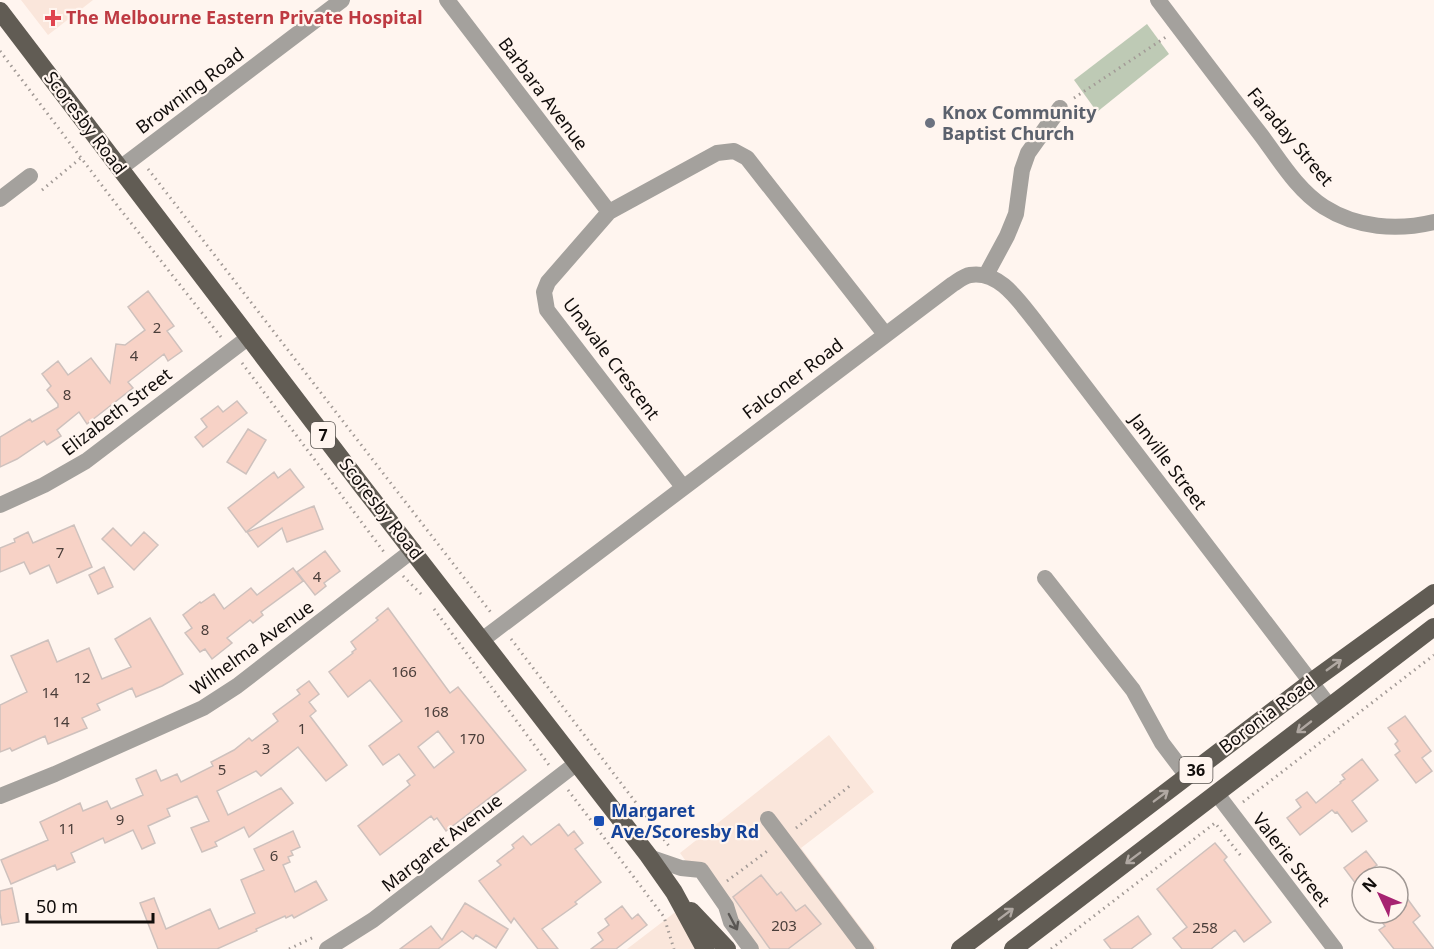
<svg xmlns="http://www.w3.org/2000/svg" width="1434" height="949" font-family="'Noto Sans',sans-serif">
<rect width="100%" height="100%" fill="#fff5ef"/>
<path fill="#fae6db" d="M21 0H93L48 35Z
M829 735 874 792 801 848 877 949H750L680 853Z
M682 907 705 949H627Z"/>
<path fill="#becab5" d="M1147 24 1169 54 1097 112 1074 80Z"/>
<path fill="#f7d2c6" stroke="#cec1bd" stroke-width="1.5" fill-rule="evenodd" d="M148 291 174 326 167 331 182 351 168 361 164 354 128 382 133 388 87 424 79 412 57 430 61 436 47 445 44 441 17 459 0 467V437L30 419 32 422 58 407V404L47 390 51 386 42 374 58 361 68 375 91 358 110 383 116 344 125 345 145 330 128 307Z
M237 401 247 413 203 447 195 437 207 427 201 419 218 406 223 412Z
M248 429 266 440 246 474 227 462Z
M290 469 304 487 246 532 228 508 274 472 278 478Z
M314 506 323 529 287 542 282 528 258 547 247 532Z
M74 525 92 567 57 583 49 565 30 574 24 562 0 572V548L15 542 14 539 28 532 33 543Z
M113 528 131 546 144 532 158 545 134 570 102 539Z
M325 551 340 571 324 583 326 586 315 595 297 572Z
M104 567 113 587 98 594 89 575Z
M293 568 303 581 261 612 263 615 253 623 250 620 227 638 232 643 212 659 205 649 200 652 185 633 192 628 183 615 200 602 201 603 214 594 224 609 251 588 257 595Z
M388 608 450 693 458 687 526 770 446 831 437 818 434 820 431 816 380 855 358 826 410 785 407 781 415 775 399 754 383 765 369 746 402 721 370 680 348 697 329 672 353 653 352 652 356 649 351 642 378 620 376 618ZM438 731 454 752 434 768 418 747Z
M150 618 183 674 162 686 136 697 132 688 97 704 100 710 82 718 87 728 48 744 45 736 12 751 10 748 0 752V705L27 692 11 656 48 640 57 662 89 648 102 679 131 667 115 639Z
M309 681 319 694 309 702 316 711 310 716 347 765 326 781 298 747 261 776 256 771 217 791 228 815 281 788 293 803 249 837 244 827 215 842 217 846 202 852 191 828 209 821 197 796 167 809 170 816 148 826 155 843 142 849 133 830 105 843 103 838 71 853 75 862 57 870 55 865 11 884 1 860 48 840 40 822 80 803 83 811 107 801 111 809 143 795 136 779 156 770 161 781 177 774 181 782 213 766 211 762 234 750 249 738 252 741 278 721 273 714 300 694 297 690Z
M1405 716 1431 751 1422 758 1432 771 1416 783 1395 755 1400 751 1395 744 1398 741 1388 728Z
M1362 759 1378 780 1352 801 1367 821 1352 832 1337 812 1335 813 1332 810 1300 835 1287 818 1301 807 1296 800 1307 792 1316 803 1341 783 1340 782 1345 779 1342 775Z
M559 824 568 836 574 831 583 843 575 849 601 882 575 902 577 904 542 929 558 949H538L514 918 511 923 479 881 501 865 497 861 514 848 512 845 523 836 531 845Z
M293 831 300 847 291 851 293 855 288 857 290 862 283 865 295 892 316 881 327 900 294 918 292 915 286 918 285 916 256 929 257 931 217 949H158L140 903 154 898 166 929 210 909 219 929 255 913 241 880 264 870 254 849Z
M1215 843 1227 857 1224 860 1271 922 1244 942 1235 930 1211 949H1182L1173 938 1187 927 1157 889Z
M1366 851 1377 865 1371 869 1377 877H1362V892L1344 868Z
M761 875 777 895 781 892 796 911 805 905 821 924 788 949H770L733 897Z
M1398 886 1420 916 1413 922 1434 949H1394L1379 930 1385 926 1375 913H1398Z
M12 888 19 922 2 925 0 913V891Z
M465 903 508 929 496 948 476 935 473 939 462 931 438 949H400L431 926 442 940Z
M622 906 632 919 638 914 647 925 616 949H591L603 940 598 933 609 925 605 919Z
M1138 916 1151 934 1131 949H1111L1104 940Z"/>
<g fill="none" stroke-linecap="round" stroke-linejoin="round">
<path stroke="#a29a96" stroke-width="3" stroke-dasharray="1.5 4.5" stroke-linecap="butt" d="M0 51 113 200 221 337
M1074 98 1166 37
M148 169 492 614
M42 190 82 157
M242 363 384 552
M403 576 422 595
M434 609 549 765
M511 639 669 846
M568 790 664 917 674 949
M1243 802 1434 655
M796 828 851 785
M727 881 770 849
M289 949 316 936
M1051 949 1215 823 1241 856"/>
<path stroke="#a4a19d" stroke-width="16" d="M447 0 609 212
M1158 0C1192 45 1226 90 1261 135 1279 159 1297 190 1324 207 1357 228 1397 231 1434 222
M119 169 342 0
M0 199 30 176
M986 275 1007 236 1016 214 1022 170 1028 153 1060 108
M683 487 547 310 544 292 548 282 609 212 717 153 734 151 747 158 885 334
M0 505 44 485 86 461 249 337
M1045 578 1133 690 1162 743 1187 776
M482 640 953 284C958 281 964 276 970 275 999 270 1019 301 1035 321L1330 707
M1217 794 1335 949
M0 796 55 774 203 708 237 686 413 550
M768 819 866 949
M649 857 681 868 701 870 726 906 731 922 751 949
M327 949 373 920 577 763"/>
<path stroke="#615c54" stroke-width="18" d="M0 11 362 486 648 855 674 892 705 949
M691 911 727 949
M960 949 1311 682 1434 593
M1013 949 1434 627"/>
</g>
<defs><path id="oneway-shaft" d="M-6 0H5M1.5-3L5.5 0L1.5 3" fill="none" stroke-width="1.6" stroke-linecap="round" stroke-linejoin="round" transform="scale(1.5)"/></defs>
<g stroke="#b0a8a2">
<use href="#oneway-shaft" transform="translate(1334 665) rotate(-36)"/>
<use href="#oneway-shaft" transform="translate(1304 727) rotate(142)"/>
<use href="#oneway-shaft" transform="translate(1161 796) rotate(-37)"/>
<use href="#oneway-shaft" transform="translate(1133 858) rotate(143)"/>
<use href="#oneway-shaft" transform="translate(1006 914) rotate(-37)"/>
</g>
<use stroke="#5a5754" href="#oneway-shaft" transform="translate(733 922) rotate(62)"/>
<path fill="#e0444e" stroke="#fff5ef" stroke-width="2" d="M50 9h6v6h6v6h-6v6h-6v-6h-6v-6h6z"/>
<circle fill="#6b7280" stroke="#fff5ef" stroke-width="2" cx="930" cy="123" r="6"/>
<rect fill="#1a4fb4" stroke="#fff5ef" stroke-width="2" x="593" y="815" width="12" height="12" rx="3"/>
<g text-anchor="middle" stroke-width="4.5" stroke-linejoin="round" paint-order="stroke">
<g font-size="15" fill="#4a3e3a">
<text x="157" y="333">2</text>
<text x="134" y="361">4</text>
<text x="67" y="400">8</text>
<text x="60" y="558">7</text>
<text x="317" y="582">4</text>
<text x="205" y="635">8</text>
<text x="404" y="677">166</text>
<text x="82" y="683">12</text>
<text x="50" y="698">14</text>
<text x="436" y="717">168</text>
<text x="61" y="727">14</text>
<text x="302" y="734">1</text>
<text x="472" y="744">170</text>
<text x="266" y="754">3</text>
<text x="222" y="775">5</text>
<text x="120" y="825">9</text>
<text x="67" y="834">11</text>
<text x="274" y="861">6</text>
<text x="784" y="931">203</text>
<text x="1205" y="933">258</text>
</g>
<g fill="#fff5ef" stroke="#58534f" stroke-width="1.5">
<rect x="311" y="422" width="24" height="26" rx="4.5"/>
<rect x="1179.5" y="757" width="33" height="26" rx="4.5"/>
</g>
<g font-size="16" font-weight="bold" fill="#110d0b">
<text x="323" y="441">7</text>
<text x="1196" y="776">36</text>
</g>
<g font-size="18" font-weight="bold" fill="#be3a42" stroke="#fff5ef" text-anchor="start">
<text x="66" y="24">The Melbourne Eastern Private Hospital</text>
</g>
<g font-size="18" fill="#110d0b" stroke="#fff5ef">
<text transform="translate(190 91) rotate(-37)" y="6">Browning Road</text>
<text transform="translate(543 94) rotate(53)" y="6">Barbara Avenue</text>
<text transform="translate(85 123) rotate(53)" y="6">Scoresby Road</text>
<text transform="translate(1290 137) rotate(50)" y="6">Faraday Street</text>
<text transform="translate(611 359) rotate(53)" y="6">Unavale Crescent</text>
<text transform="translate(793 379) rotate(-37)" y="6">Falconer Road</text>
<text transform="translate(117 412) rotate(-37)" y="6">Elizabeth Street</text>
<text transform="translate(1168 462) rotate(53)" y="6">Janville Street</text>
<text transform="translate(381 509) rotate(52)" y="6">Scoresby Road</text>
<text transform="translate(252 648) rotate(-36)" y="6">Wilhelma Avenue</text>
<text transform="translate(1267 715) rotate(-37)" y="6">Boronia Road</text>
<text transform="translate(442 843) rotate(-38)" y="6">Margaret Avenue</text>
<text transform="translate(1291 860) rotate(52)" y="6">Valerie Street</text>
</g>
<g font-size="18" font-weight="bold" fill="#5b616d" stroke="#fff5ef" text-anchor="start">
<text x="942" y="119">Knox Community<tspan x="942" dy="21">Baptist Church</tspan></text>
</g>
<g font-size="18" font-weight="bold" fill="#164399" stroke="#fff5ef" text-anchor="start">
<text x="611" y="817">Margaret<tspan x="611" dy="21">Ave/Scoresby Rd</tspan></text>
</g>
</g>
<g transform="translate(1380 895) rotate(314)"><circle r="28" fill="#fff5ef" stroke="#a09894" stroke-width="1.5"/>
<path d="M0-4.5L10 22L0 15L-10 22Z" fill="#a62371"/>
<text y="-9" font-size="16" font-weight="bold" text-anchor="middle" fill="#110d0b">N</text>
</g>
<path d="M27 913v9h126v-9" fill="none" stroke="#110d0b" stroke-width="3"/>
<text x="36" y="913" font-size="18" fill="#110d0b" stroke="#fff5ef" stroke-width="4.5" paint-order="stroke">50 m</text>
</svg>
